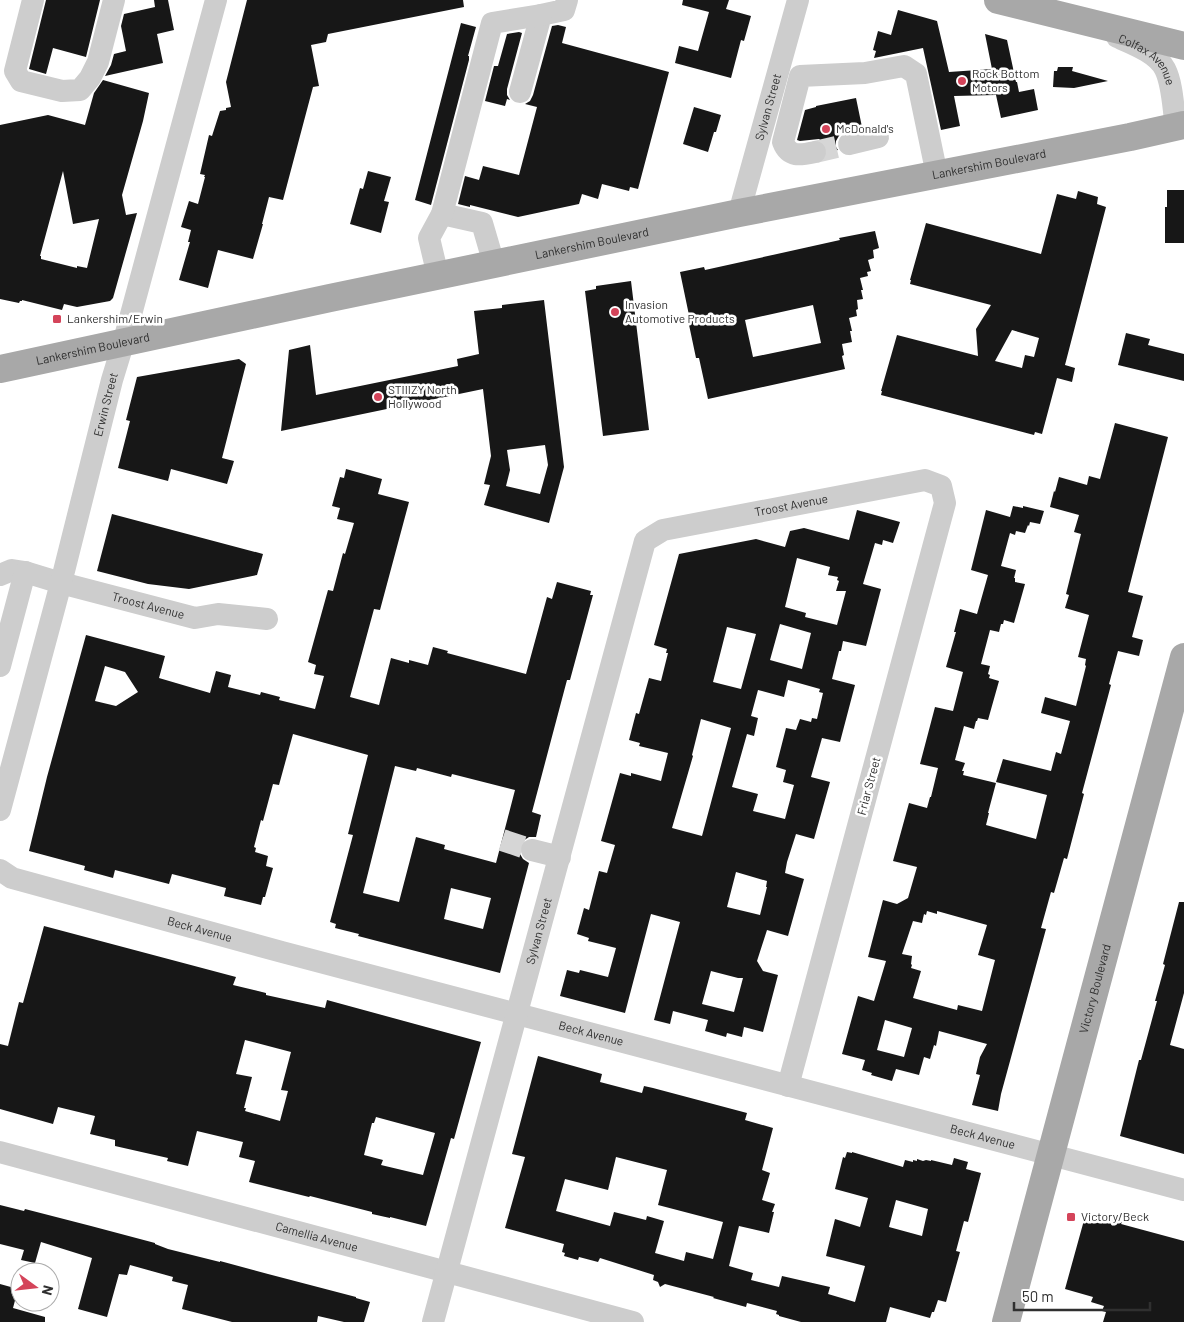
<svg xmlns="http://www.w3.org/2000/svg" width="1184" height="1322" font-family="Barlow,sans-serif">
<rect width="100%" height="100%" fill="#fff"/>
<path fill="#171717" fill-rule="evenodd" d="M46 0H100L86 57 53 48 46 74 29 69Z
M154 0H168L174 30 157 34 163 63 105 76 111 65 114 54 126 51 121 26 124 14 155 7Z
M247 0H463L464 7 328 34 326 42 311 45 319 86 313 87 283 200 269 197 262 224H263L253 259 218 250 208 288 179 280 190 242H188L191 230 181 227 189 201 198 204 205 177H204L205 175 200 174 209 135 212 136 220 111 226 110V108L231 107 226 82Z
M683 0H729L726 9 751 16 744 41 741 40 731 78 675 63 679 46 698 51 709 12 682 5Z
M898 10 937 21 949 72 992 69 985 34 1007 40 1016 82H1017L1019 92 1034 89 1038 110 1001 118 996 95 954 96 960 126 941 130 923 48 874 58 876 51 873 50 878 31 891 35Z
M461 23 476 27 468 56H469V60L431 205 415 200Z
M558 25 566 27 562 43 669 72 638 189 630 187 629 191 602 184 598 199 582 194 579 204 518 217 470 205V207L458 204 465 176 479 180 483 166 519 175 537 107 525 104 530 101 533 95 552 26Z
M519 32 522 33 507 89V95L510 100 507 99 505 106 485 101 494 66H498L507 34Z
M1058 67H1073L1072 71 1108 81 1074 88 1053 87 1054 71H1057Z
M103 80 149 93 143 121 122 195 126 215 137 213 113 298 110 301 77 307 64 304 62 310 22 300V301H20L19 303 0 299V125L48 115 85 125 94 93ZM63 171 73 224 99 219 87 268 77 266V268L41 259V256H40Z
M856 98 862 127 846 131 840 134 836 141V147L838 150 828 152V149L825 144 819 139 800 141 797 140 805 110 816 107V106Z
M694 107 721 115 716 132H714L708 152 683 144Z
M368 171 391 177 384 201 389 202 381 233 350 224 360 188 363 189Z
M1167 190H1184V243H1165V207H1167Z
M1078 191 1098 197 1097 204 1106 207 1065 365 1075 368 1072 382 1057 378 1042 434 1035 432 1034 435 881 395 882 391H881L897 335 978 356 976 329 991 305 910 284 911 280H910L926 223 1041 254 1057 194 1076 199ZM1012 330 1039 338 1034 357 1025 355 1022 368 995 361Z
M875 231 879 248 873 250 874 258 868 260 871 271 867 272 868 276 860 278 863 290H861L863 299 857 300 858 309 856 310 857 316 849 318 852 331H850L852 342 842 344 844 355 842 356 845 369 708 399 699 358H696L688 320H690L680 272 704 267 705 270 840 240 839 238ZM813 305 821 343 753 357 745 320Z
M631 281 649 430 603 436 585 291 596 289V286Z
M544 300 564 467 549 523 484 505 490 485 484 484 491 456 483 389 281 431 289 350 310 345 316 395 458 366 457 359 479 354 474 311 502 308V305ZM545 445 548 465 540 494 506 486 510 470 507 450Z
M1126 333 1150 339 1148 345 1184 354V381L1118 365Z
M239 359 246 364 222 458 234 461 227 484 171 469 168 481 118 468 130 421 126 420 137 377Z
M1115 423 1168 437 1128 592 1143 596 1132 637 1143 640 1139 656 1118 651 1109 684 1111 685 1082 793 1084 794 1067 859 1064 858 1054 893 1051 892 1041 928 1046 929 1001 1094 998 1111 972 1105 980 1075 976 1074 980 1057 987 1044 939 1031 936 1046 934 1045 930 1059 924 1057 919 1075 896 1069 892 1081 871 1075 872 1073 862 1070 865 1060 842 1054 858 996 874 1001 886 961 868 957 883 900 897 904 908 898 917 867 893 861 909 803 927 808 930 797H931L938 768 920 764 935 707 953 711 963 672 946 667 956 632H954L960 609 977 614 988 575 971 570 986 510 1010 517 1013 506 1023 508V506L1044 511 1040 524 1030 522 1029 526 1028 525 1025 533 1016 531 1015 535 1010 533 1001 566 1016 570 1014 578H1015V582L1025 584 1014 623 1004 620 1003 624H1001L999 632 990 630 981 664 990 666 988 674 990 675 989 678 999 681 988 720 978 718 977 721H976L974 729 964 726 955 760 965 763 962 771H964L963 775 996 783 988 813H989L986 825 1036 839 1047 795 996 782 1003 759 1051 771 1056 752 1061 754 1070 721 1041 713 1045 697 1076 706 1086 666 1085 665 1086 659 1078 657 1089 615 1065 608 1069 595 1066 594 1081 534 1074 532 1079 515 1050 507 1054 491 1055 492 1059 477 1087 485 1089 476 1100 479ZM927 911 937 914V911L987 925 978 955 995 960 982 1011 958 1005 957 1010 913 998 921 971 911 968 912 965 911 964 912 956 902 954 913 921 922 923 924 914 926 915ZM885 1020 912 1028 904 1057 877 1050Z
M346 469 382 479 378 494 409 502 380 610 374 609 350 697 379 705 391 658 409 663V660L428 665 433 647 448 651 447 653 526 674 547 597 552 599 557 582 591 591 590 595H593L570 680H567L532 812 541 815 536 837H529L523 841 519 847 520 854 523 859 529 863 500 973 358 936 359 934 335 928 336 924 330 922 353 835 348 834 368 755 293 734 279 785 273 784 263 821 261 820 254 847 256 848 255 852 268 856 266 866 273 868 265 897H263L261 905 224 896 226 888 172 874 169 884 115 870 113 878 84 870 85 866 29 851 47 777 86 635 165 656 159 678 210 693 216 671 231 675 228 687 260 695 261 692 280 697 279 700 315 709 324 676 314 674 316 665 308 662 328 590 333 591 343 553 345 554 354 523 337 519 340 508 332 506 340 477 344 478ZM105 666 125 672 138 692 116 706 95 701ZM395 766 416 771 417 768 451 777 452 774 515 790 496 863 444 849 445 845 416 837 399 902 363 893ZM451 888 491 898 483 929 444 919Z
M857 510 900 522 893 543 883 540 882 545 875 543 863 584 881 589 866 646 843 641 841 651H839L832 679 855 685 840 742 822 738 811 777 830 782 814 839 796 834 787 862 785 873 804 879 788 936 767 930 757 961 763 971 778 975 763 1032 744 1027 742 1037 727 1033 726 1037 705 1031 708 1020 673 1011 670 1024 654 1020 680 922 651 914 625 1013 560 996 567 970 579 973 580 970 608 977 616 948 588 941 589 938 577 934 584 908 589 910 599 871 607 873 615 845 601 841 620 773 631 776V773L661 781 668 753 639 746 640 743 629 740 636 713 639 714 649 678 661 681 668 653H666L667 649 654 645 679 554 756 539 785 547 790 531 804 528 849 540ZM797 558 830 567 828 575 838 577 837 580 839 581 836 591H846L837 625 805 617 806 613 785 607ZM780 624 811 633 802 669 770 660ZM727 627 756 634 741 689 713 682ZM788 680 820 689 819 692 823 693 817 719 812 718 811 722 800 719 796 730 786 728 776 767 786 770 783 782 794 785 785 819 753 811 758 794 732 787 747 734 754 736 758 718 751 716 758 690 784 697ZM701 719 731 728 702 836 672 828 693 756 692 755ZM736 872 767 881 766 887H767L760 915 727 907ZM711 971 738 978H743L734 1012 702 1004Z
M112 514 263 554 257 575 189 589 148 584 97 571Z
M1179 902H1184V993L1170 1045 1184 1049V1154L1120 1136 1139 1060H1141L1157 1001H1155L1165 965 1163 964Z
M44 926 236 977 233 985 266 993V995L325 1008 327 1000 481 1042 454 1139 451 1138 426 1226 390 1217V1218L372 1214V1212L310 1196 309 1197 249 1182 255 1161 239 1157 243 1142 197 1131 188 1166 167 1161 168 1158 115 1146V1140L90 1134 95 1116 58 1107 53 1124 0 1109V1044L8 1046 19 1002 23 1003ZM245 1040 291 1052 281 1090 288 1091 280 1121 245 1111 246 1108H244L252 1077 236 1074ZM376 1117 435 1133 423 1175 381 1165 383 1160 364 1155 372 1123H374Z
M538 1056 602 1074 600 1082 642 1093 644 1086 653 1088 747 1113 745 1120 773 1128 762 1170 770 1173 762 1200 775 1204 772 1212H774L769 1233 739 1226 729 1266 753 1273 751 1280 779 1287 782 1276 830 1287 828 1294 855 1302 865 1266 826 1256 835 1219 860 1227 868 1198 835 1189 843 1157 845 1158 847 1152 852 1153V1152L903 1167 905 1160 913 1162V1160L917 1161V1159L923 1161 926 1160 931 1161V1160L952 1165 954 1158 968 1162 966 1169 981 1173 968 1222 964 1221 956 1251 960 1252 946 1302 938 1300 934 1312H932L930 1318 890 1307 886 1322H801L779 1316V1315L776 1314 777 1311 747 1303 746 1307 713 1298 714 1297 665 1284 660 1287 658 1282 653 1280 654 1275 600 1258 598 1262 579 1257 578 1260 564 1256 565 1253 562 1252 564 1244 505 1228 525 1157 512 1154ZM616 1157 667 1170 658 1205 723 1222 713 1259 686 1252 684 1261 655 1253 664 1221 647 1216 646 1220 614 1212 610 1226 556 1211 565 1179 608 1190ZM896 1200 928 1209 922 1236 889 1227Z
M0 1205 24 1211 25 1209 91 1226 155 1243V1244L168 1249 220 1262V1261L268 1274 356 1297V1298L370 1302 364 1322H344L318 1316 317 1322H232L182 1309 188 1285 172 1281 173 1277 130 1265 127 1275 119 1274 107 1317 78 1309 92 1258 41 1242 35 1263 21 1260 24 1250 0 1244Z
M1086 1213 1122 1222 1121 1224 1184 1241V1322H1103L1106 1312 1102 1311 1104 1306 1091 1302 1093 1297 1065 1289Z
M0 1284 18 1289 13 1308 45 1317V1322H0Z"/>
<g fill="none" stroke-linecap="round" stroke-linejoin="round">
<path stroke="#d6d6d6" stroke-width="22" stroke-dasharray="22 11" stroke-linecap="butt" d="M815 152 849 144
M502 840 532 850"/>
<g stroke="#cdcdcd" stroke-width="22">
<path d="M33 0 15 71 21 81 62 91 80 90 90 78 98 62 114 0"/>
<path id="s1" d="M1117 37C1133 44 1157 53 1165 69 1173 85 1173 109 1176 127"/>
<path d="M520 92 541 15 564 10 567 0"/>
<path d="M849 144 878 137"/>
<path d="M815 152C801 155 789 158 783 142L800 76 865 73 904 66 916 74 937 175"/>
<path id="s2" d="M739 213 798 0"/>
<path d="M442 214 482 223 494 264"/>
<path d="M438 276 429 238 442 214 492 23 541 15"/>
<path id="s3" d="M0 575 12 570 25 572 61 583 195 618 218 614 267 619"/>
<path d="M0 666 25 572"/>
<path id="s4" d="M0 810 61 583 112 380 123 344 216 0"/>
<path d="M532 850 560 857"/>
<path id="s5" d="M0 870 12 878 282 952 1184 1190"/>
<path id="s6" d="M0 1152 633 1322"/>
<path id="s7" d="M433 1322 645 541 663 530 925 480 941 486 945 503 788 1086"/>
</g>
<g stroke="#a8a8a8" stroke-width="28">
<path d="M998 0 1184 46"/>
<path id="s8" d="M0 369 330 298 739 213 1130 137 1184 125"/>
<path id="s9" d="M1006 1322 1184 657"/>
</g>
</g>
<g fill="#d4445a" stroke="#fff" stroke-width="2">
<circle cx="962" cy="81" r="5"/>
<circle cx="826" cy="129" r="5"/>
<circle cx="615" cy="312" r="5"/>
<rect x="52" y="314" width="10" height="10" rx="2.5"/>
<circle cx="378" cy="397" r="5"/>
<rect x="1066" y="1212" width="10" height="10" rx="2.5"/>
</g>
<g text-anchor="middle" stroke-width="5" stroke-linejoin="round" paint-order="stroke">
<g font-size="12" fill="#303030" stroke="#fff">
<text dy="4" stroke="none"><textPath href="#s1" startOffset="39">Colfax Avenue</textPath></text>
<text dy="4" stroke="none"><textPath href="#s2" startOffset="110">Sylvan Street</textPath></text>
<text dy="4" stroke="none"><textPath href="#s8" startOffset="1010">Lankershim Boulevard</textPath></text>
<text dy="4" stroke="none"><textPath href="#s8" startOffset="605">Lankershim Boulevard</textPath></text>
<text dy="4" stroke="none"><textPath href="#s8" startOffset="95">Lankershim Boulevard</textPath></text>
<text dy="4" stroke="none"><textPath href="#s4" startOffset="419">Erwin Street</textPath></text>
<text dy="4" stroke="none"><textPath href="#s7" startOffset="961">Troost Avenue</textPath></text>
<text dy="4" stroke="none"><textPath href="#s3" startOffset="154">Troost Avenue</textPath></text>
<text transform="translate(869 786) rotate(-75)" y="4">Friar Street</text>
<text dy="4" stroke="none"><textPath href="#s5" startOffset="209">Beck Avenue</textPath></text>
<text dy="4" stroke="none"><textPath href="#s7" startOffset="405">Sylvan Street</textPath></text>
<text dy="4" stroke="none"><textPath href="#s9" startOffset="345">Victory Boulevard</textPath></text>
<text dy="4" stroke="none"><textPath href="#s5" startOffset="614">Beck Avenue</textPath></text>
<text dy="4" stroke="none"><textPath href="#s5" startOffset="1019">Beck Avenue</textPath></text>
<text dy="4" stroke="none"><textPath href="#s6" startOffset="328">Camellia Avenue</textPath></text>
</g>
<g font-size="12" fill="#303030" stroke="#fff" text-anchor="start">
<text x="972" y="78">Rock Bottom<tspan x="972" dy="14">Motors</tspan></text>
<text x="836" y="133">McDonald's</text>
<text x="625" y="309">Invasion<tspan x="625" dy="14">Automotive Products</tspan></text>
<text x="67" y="323">Lankershim/Erwin</text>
<text x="388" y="394">STIIIZY North<tspan x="388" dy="14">Hollywood</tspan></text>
<text x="1081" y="1221">Victory/Beck</text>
</g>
</g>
<g transform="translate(35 1287) rotate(105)"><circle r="24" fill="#ffffff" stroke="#acacac"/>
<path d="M0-4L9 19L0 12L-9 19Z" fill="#d4445a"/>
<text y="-8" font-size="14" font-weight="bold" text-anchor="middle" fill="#303030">N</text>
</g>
<path d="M1014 1302v8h136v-8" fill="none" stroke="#303030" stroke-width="2.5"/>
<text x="1022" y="1302" font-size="15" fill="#303030" stroke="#ffffff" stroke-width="4" paint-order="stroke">50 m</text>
</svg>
